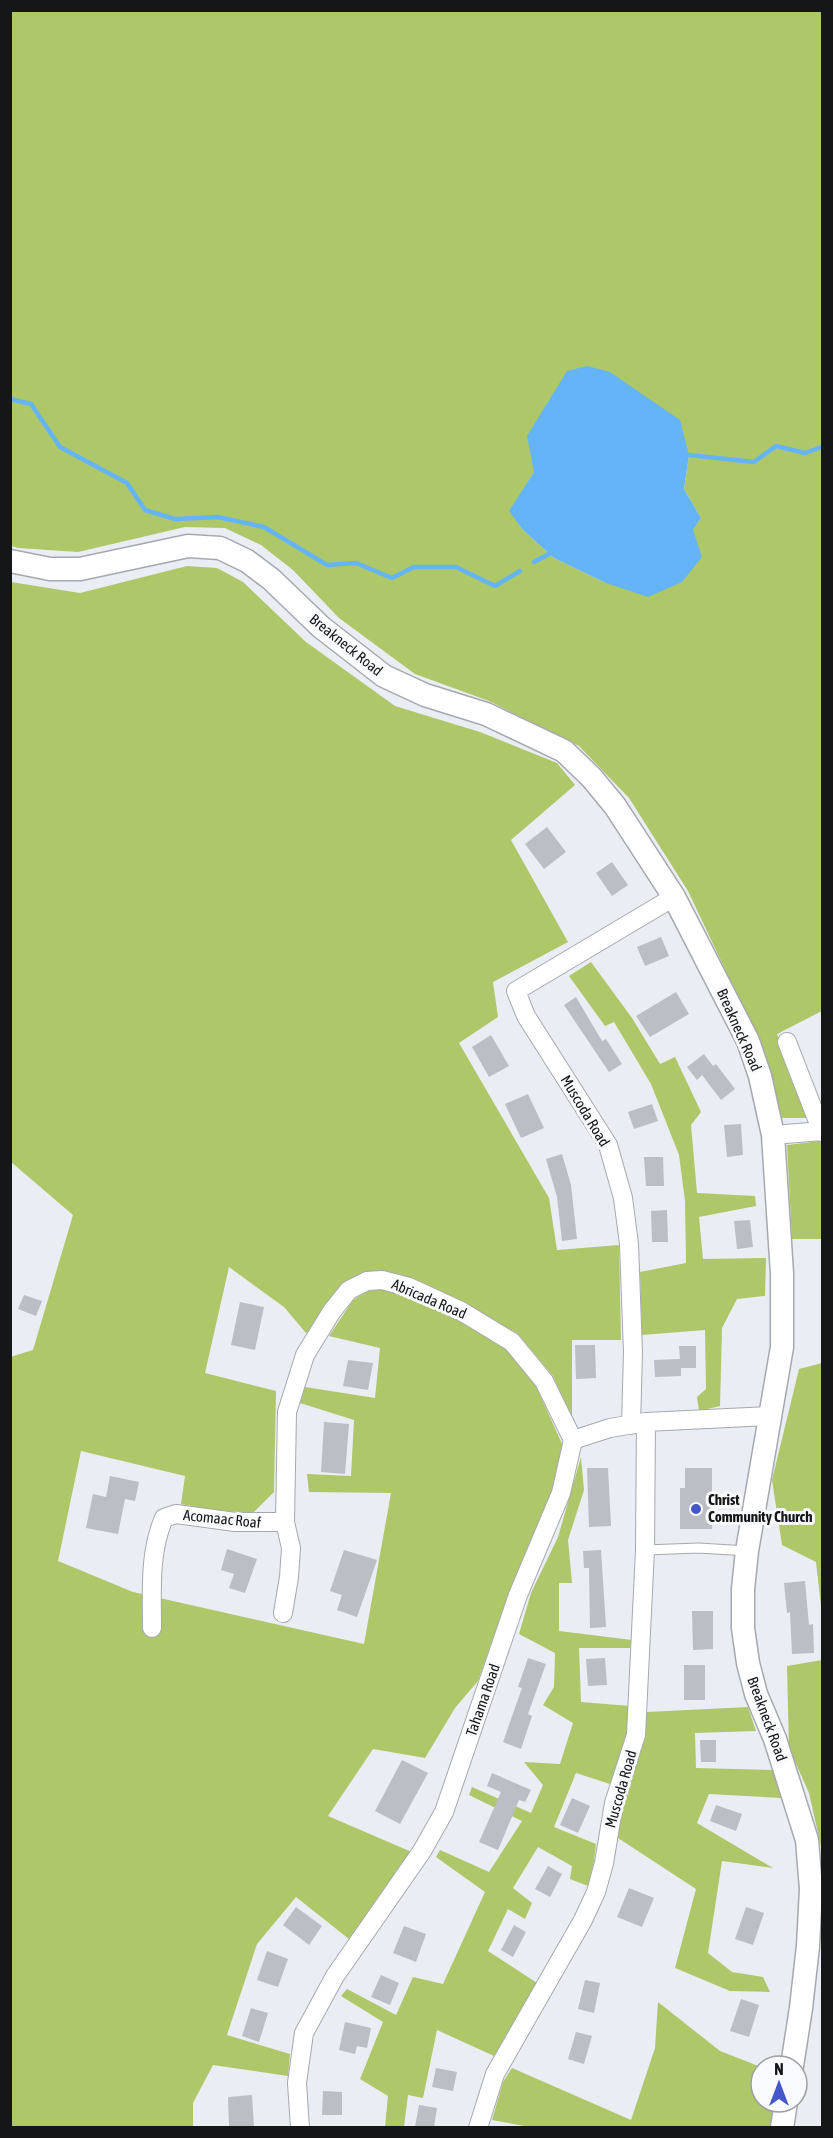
<svg xmlns="http://www.w3.org/2000/svg" width="833" height="2138" font-family="'Asap Condensed',sans-serif">
<rect width="100%" height="100%" fill="#eaedf4"/>
<path fill="#aec768" fill-rule="evenodd" d="M11 11H822V1011L777 1034 809 1118H780L757 1037 688 891 629 798 579 746 489 701 415 674 339 618 293 570 261 545 225 528 185 527 78 552 18 548 11 546ZM689 455 684 489 701 518 693 530 606 583 554 558 523 530 510 511 534 472Z
M187 566 217 568 243 582 306 642 395 706 480 732 557 763 575 785 511 840 568 942 493 982 498 1017 459 1043 549 1198 557 1250 619 1245 621 1340H572V1419L553 1376 517 1333 422 1283 384 1271 366 1273 315 1327 306 1333 284 1307 229 1267 205 1373 276 1391 274 1492 253 1513 211 1510 181 1504 185 1476 81 1451 58 1561 133 1592 364 1644 391 1493 309 1492 307 1474 351 1476 354 1420 300 1403 305 1387 375 1398 380 1348 329 1336 353 1300 368 1291 386 1289 418 1298 507 1346 534 1382 563 1446 553 1493 509 1593 478 1681 455 1708 425 1758 373 1749 328 1816 414 1853 349 1939 296 1897 257 1944 227 2035 290 2054 288 2076 213 2065 193 2103V2127H11L10 1357 33 1350 73 1215 11 1162V582L80 593Z
M591 962 632 1018 660 1064 675 1057 701 1112 691 1125 697 1193 755 1196 756 1206 699 1217 703 1259 766 1258 765 1296 737 1299 722 1328 720 1406 699 1411 697 1397 706 1389 705 1330 642 1335 640 1272 686 1263 685 1201 679 1155 651 1084 614 1022 605 1026 569 976Z
M820 1141 822 1146V1239H792L787 1145Z
M822 1363V1615L816 1562 782 1545 772 1480 799 1369Z
M581 1457 584 1490 568 1540 572 1583H559V1631L632 1640 630 1648H579L581 1702 630 1706 629 1733 613 1785 576 1773 554 1827 596 1844 594 1861 588 1886 570 1879 572 1866 538 1847 513 1888 532 1903 525 1919 508 1909 488 1951 537 1983 494 2056 437 2030 423 2098 408 2095 404 2127H385L388 2096 360 2079 383 2022 341 1996 347 1989 396 2015 413 1977 443 1984 485 1892 436 1857 440 1850 489 1872 522 1821 469 1795 472 1787 531 1813 543 1785 524 1762 560 1764 573 1723 543 1705 554 1687 555 1653 519 1634 531 1593 558 1537Z
M822 1660V1876V1851L809 1793 789 1748 787 1666Z
M748 1707 756 1731 695 1733 696 1768 773 1770 782 1798 709 1794 697 1823 773 1868 722 1861 708 1953 732 1972 763 1977 770 1992 730 1991 675 1968 696 1889 615 1836 619 1811 642 1748 647 1712Z
M658 2002 720 2051 761 2067V2102H775L772 2127 535 2128 492 2120 503 2082 512 2068 631 2120 655 2048Z"/>
<path fill="#65b4f7" d="M587 366 610 372 680 420 689 455 684 489 701 518 693 530 702 557 682 582 648 597 606 583 554 558 523 530 509 511 534 472 527 436 567 371Z"/>
<g fill="none" stroke-linecap="round" stroke-linejoin="round">
<path stroke="#65b4f7" stroke-width="4.5" d="M10 399 31 404 60 447 127 483 145 510 175 519 218 517 264 527 327 565 356 563 392 578 414 567H456L495 586 520 571
M689 455 754 462 776 446 805 453 822 447
M534 562 549 554"/>
</g>
<path fill="#bbbec4" d="M547 827 566 852 544 869 525 844Z
M612 862 628 885 612 896 596 873Z
M661 937 669 956 645 966 637 947Z
M676 992 689 1014 650 1037 636 1016Z
M576 997 602 1041 606 1039 622 1064 609 1072 564 1005Z
M491 1035 509 1066 489 1077 472 1047Z
M704 1054 713 1066 716 1064 735 1089 721 1100 702 1075 697 1080 687 1067Z
M528 1094 544 1128 521 1138 505 1104Z
M652 1104 658 1121 634 1129 628 1112Z
M741 1124 743 1155 727 1157 724 1125Z
M562 1154 571 1185 577 1239 562 1241 557 1197 546 1159Z
M644 1157H663L664 1186H646Z
M667 1210 668 1242H652L651 1211Z
M750 1220 753 1247 737 1249 734 1221Z
M24 1295 42 1301 36 1316 18 1309Z
M240 1302 264 1307 255 1350 231 1345Z
M575 1345H595L596 1378 576 1379Z
M679 1346H696V1368H681V1376L655 1377 654 1360 680 1359Z
M348 1360 373 1363 368 1390 343 1386Z
M324 1422 349 1424 345 1474 321 1472Z
M587 1468H608L611 1526 589 1527Z
M685 1468H712V1529H680V1488H685Z
M110 1476 139 1482 135 1501 125 1499 118 1534 86 1528 93 1494 106 1497Z
M227 1549 257 1559 245 1593 229 1588 234 1574 221 1570Z
M344 1550 377 1560 357 1617 337 1610 342 1595 330 1591Z
M601 1550 606 1627 590 1628 589 1568H584L583 1551Z
M805 1581 809 1625 813 1624 814 1653 792 1654 790 1612 787 1613 784 1583Z
M692 1611H713V1649L693 1650Z
M528 1658 546 1664 528 1714 532 1716 521 1749 503 1742 522 1688 518 1687Z
M605 1658 607 1685 588 1686 586 1659Z
M684 1665H705V1700H684Z
M700 1740H716V1762H701Z
M402 1760 428 1773 400 1824 375 1811Z
M492 1773 531 1790 525 1802 519 1800 498 1850 479 1842 501 1792 487 1786Z
M572 1798 590 1806 578 1833 560 1825Z
M716 1805 742 1814 736 1831 710 1821Z
M548 1866 562 1874 550 1897 535 1889Z
M629 1888 654 1898 642 1927 617 1917Z
M296 1907 322 1926 309 1945 283 1925Z
M746 1907 764 1913 753 1945 735 1939Z
M514 1925 526 1932 513 1957 501 1950Z
M404 1926 426 1934 416 1962 393 1953Z
M267 1951 288 1959 278 1987 257 1980Z
M381 1975 399 1983 390 2005 371 1997Z
M585 1980 600 1983 594 2013 578 2009Z
M741 1999 759 2005 749 2037 730 2031Z
M251 2008 268 2013 259 2042 242 2036Z
M345 2022 371 2028 367 2048 357 2046 355 2054 339 2050Z
M576 2032 592 2036 584 2064 568 2059Z
M436 2068 457 2072 453 2091 432 2087Z
M323 2091 342 2092V2115H322Z
M252 2095 254 2127H229L228 2097Z
M419 2105 437 2108 434 2127H415Z"/>
<g fill="none" stroke-linecap="round" stroke-linejoin="round">
<defs>
<path id="service" d="M645 1550 699 1548 747 1551"/>
<path id="minor" d="M787 1042 822 1132
M773 1135 822 1131
M631 1425 633 1352 629 1244 623 1198 608 1145 526 1016 516 991 674 897
M283 1613 289 1577 291 1548 285 1522 287 1412 305 1355 332 1311 349 1290 367 1281 382 1280 409 1287 461 1311 512 1342 544 1381 573 1440
M152 1628C152 1591 149 1552 164 1518L176 1514 235 1522H285
M300 2128 297 2083 304 2033 335 1976 422 1851 444 1812 518 1595 561 1493 573 1440 610 1428 646 1422 770 1416
M478 2128 495 2074 583 1920 596 1892 604 1863 614 1803 636 1735 645 1550 646 1422"/>
<path id="tertiary" d="M10 561 50 569H80L188 546 220 548 247 561 271 579 321 627 384 676 425 695 486 714 564 751 592 778 615 806 674 897 748 1041 760 1076 773 1135 782 1274V1347L747 1551 743 1589V1628L748 1663 756 1694 775 1739 807 1840 811 1889 808 1946 801 2008 792 2066
M782 2128 786 2102"/>
</defs>
<use href="#service" stroke="#a6a8af" stroke-width="11"/>
<use href="#minor" stroke="#a6a8af" stroke-width="20"/>
<use href="#tertiary" stroke="#a6a8af" stroke-width="25"/>
<use href="#service" stroke="#fff" stroke-width="9"/>
<use href="#minor" stroke="#fff" stroke-width="18"/>
<use href="#tertiary" stroke="#fff" stroke-width="22"/>
</g>
<circle fill="#4458cc" stroke="#f9fafe" stroke-width="2" cx="696" cy="1509" r="6"/>
<g text-anchor="middle" stroke-width="6" stroke-linejoin="round" paint-order="stroke">
<g font-size="15" fill="#151618" stroke="#f9fafe">
<text transform="translate(346 645) rotate(39)" y="5">Breakneck Road</text>
<text transform="translate(739 1030) rotate(66)" y="5">Breakneck Road</text>
<text transform="translate(585 1111) rotate(59)" y="5">Muscoda Road</text>
<text transform="translate(429 1299) rotate(23)" y="5">Abricada Road</text>
<text transform="translate(222 1519) rotate(6)" y="5">Acomaac Roaf</text>
<text transform="translate(483 1700) rotate(-71)" y="5">Tahama Road</text>
<text transform="translate(767 1719) rotate(70)" y="5">Breakneck Road</text>
<text transform="translate(621 1789) rotate(-74)" y="5">Muscoda Road</text>
</g>
<g font-size="15" font-weight="bold" fill="#151618" stroke="#f9fafe" text-anchor="start">
<text x="708" y="1505">Christ<tspan x="708" dy="17">Community Church</tspan></text>
</g>
</g>
<rect width="833" height="2138" fill="none" stroke="#151618" stroke-width="24"/>
<g transform="translate(779 2084)"><circle r="28" fill="#f9fafe" stroke="#9e9fa2" stroke-width="1.5"/>
<path d="M0-4.5L10 22L0 15L-10 22Z" fill="#4458cc"/>
<text y="-9" font-size="16" font-weight="bold" text-anchor="middle" fill="#151618">N</text>
</g>
</svg>
